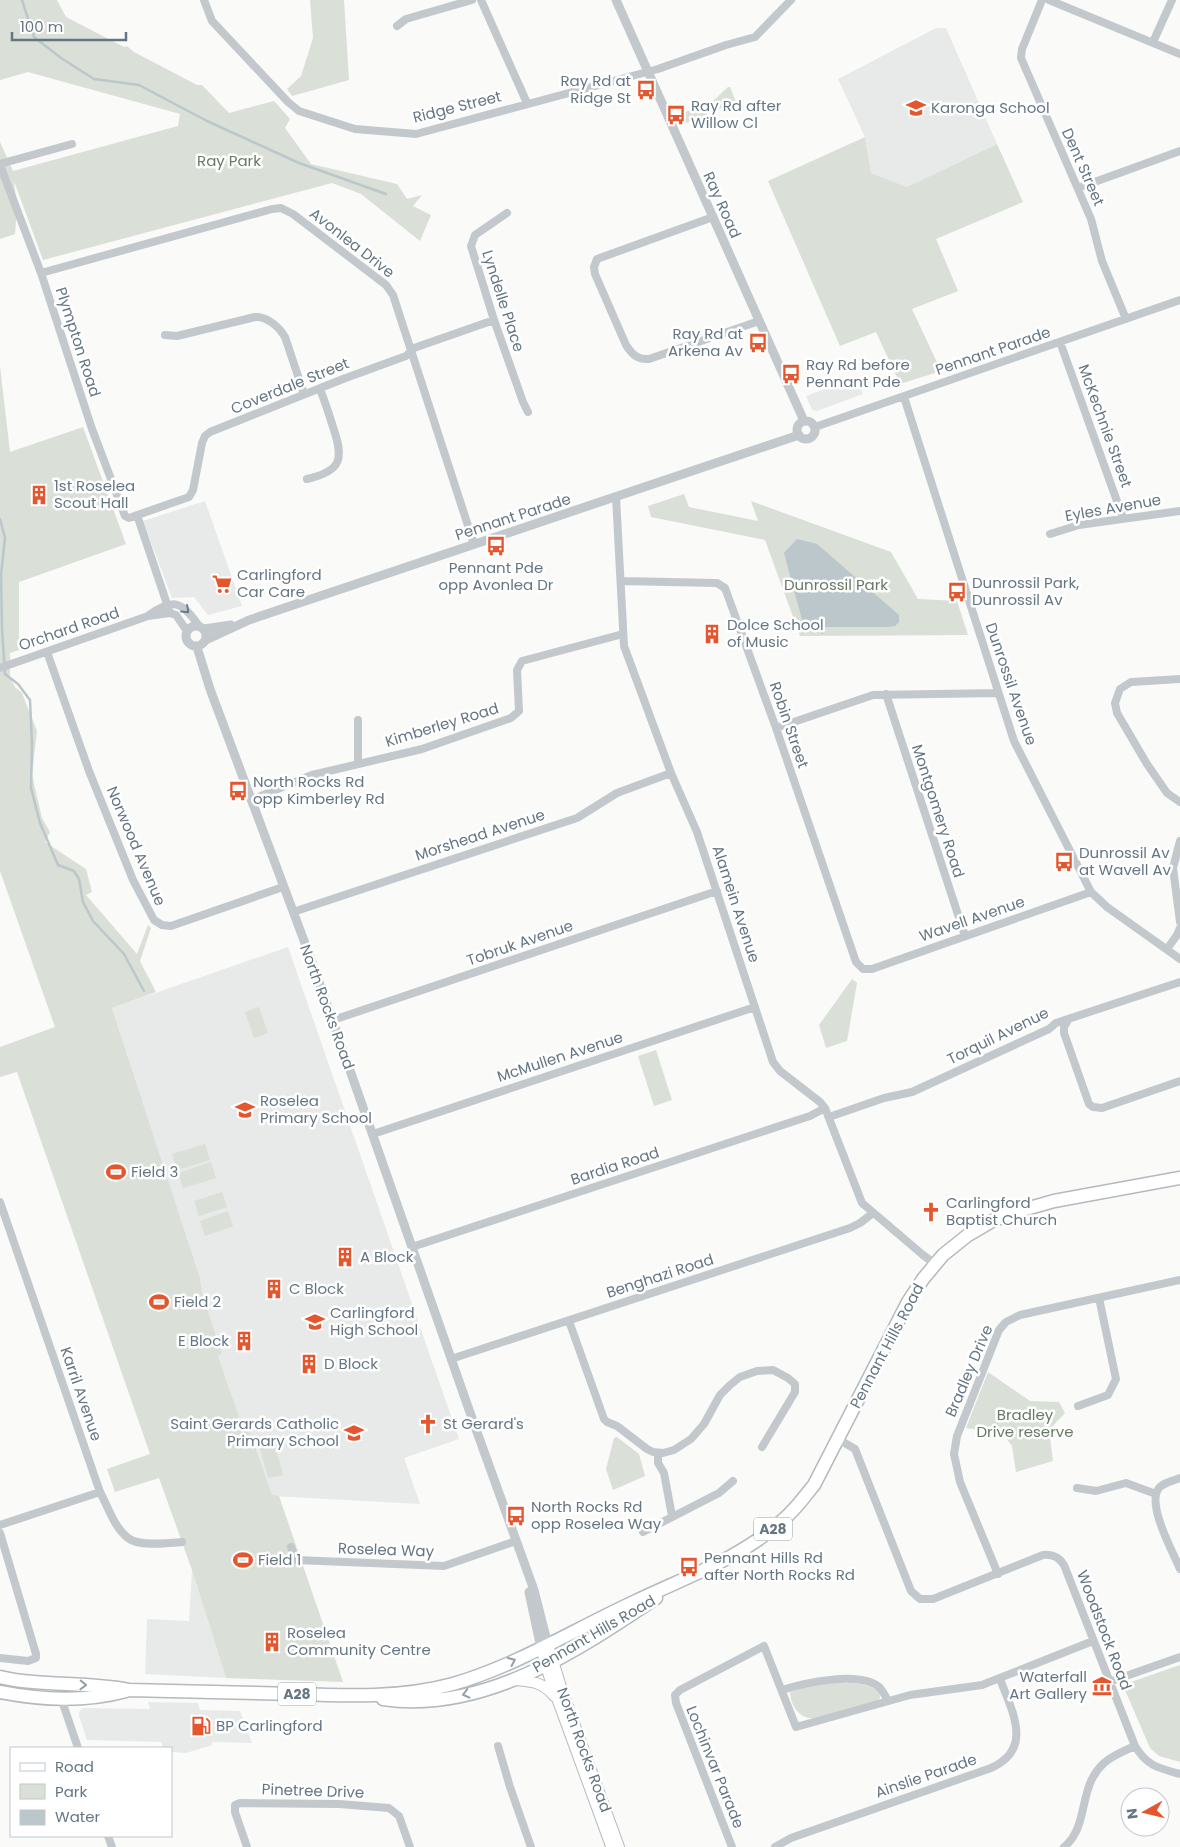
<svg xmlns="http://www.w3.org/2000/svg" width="1180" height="1847" font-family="Poppins,sans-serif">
<rect width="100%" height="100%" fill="#fafaf8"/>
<path fill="#e8e9e9" d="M936 28H946L997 144 907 187 871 173 865 137 838 79Z
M856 377 863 394 817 411 812 410 806 396Z
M205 501 242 606 208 615 194 597 172 598 143 521Z
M288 947 459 1439 404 1458 420 1504 272 1496 248 1427 243 1428 218 1356 222 1354 202 1292 200 1278 112 1008Z
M192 1570 226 1678 145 1674 147 1619 189 1621Z
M148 1702 198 1703 200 1710 240 1711 252 1743 212 1742V1745L186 1753 171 1752V1748H163L161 1742 87 1740 79 1716V1712L82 1708 150 1709Z"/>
<path fill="#dadfd7" d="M0 0H57L66 17 124 47 127 46 134 52 197 85H202L229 113 274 101 290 119 285 128 311 164 397 184 407 199 422 195 413 206 431 215 420 241 361 194 332 183 43 260 14 181 17 207 15 234 0 239V142L13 171 178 126 180 114 28 72 0 80Z
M310 0H344L349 80 292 96 287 89 301 76 313 38Z
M728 87H730L736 102 684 124 680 114 712 102Z
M865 137 871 173 907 187 997 144 1023 202 936 239 958 291 912 309 941 371 900 384 876 332 840 346 768 181Z
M0 366 10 452 83 427 126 544 19 582V650L10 653V677L15 687 22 693 37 731 32 775 42 818 50 832 45 842 86 869 92 892 86 895 137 954 148 925 151 928 140 961 156 992 112 1008 200 1278 202 1292 222 1354 218 1356 243 1428 248 1426 272 1495 279 1496 343 1682 226 1678 192 1570 159 1478 115 1492 107 1469 150 1454 17 1072 0 1077V1047L55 1027 0 871Z
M684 494 689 507 758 521 751 501 891 552 918 599 957 601 968 635 800 636 765 540 651 517 648 506Z
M852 979 857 983 847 1041 826 1048 819 1025Z
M259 1007 268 1033 254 1038 245 1012Z
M656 1050 672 1100 654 1106 638 1056Z
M205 1144 210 1160 177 1170 172 1154Z
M211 1162 216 1178 183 1188 178 1173Z
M222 1192 227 1207 199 1216 194 1201Z
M228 1211 233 1226 205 1236 200 1221Z
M988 1372 1030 1401 1059 1402 1065 1413 1049 1430 1053 1461 1016 1472 1012 1446 1002 1433 966 1428Z
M617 1437 639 1454 645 1476 613 1490 606 1469 614 1438Z
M274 1441 283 1475 268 1478 259 1445Z
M1180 1665V1762L1159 1756 1150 1748 1125 1690 1128 1683Z
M833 1683C851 1683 866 1681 881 1693L879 1700 814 1718C799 1719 791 1706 790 1692L808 1686Z"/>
<path fill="#bbc7cb" d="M797 539 817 544 899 615V622L895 626 888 627H804L784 553Z"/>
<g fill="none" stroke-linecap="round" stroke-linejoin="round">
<path stroke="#bbc7cb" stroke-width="2.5" d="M22 0 34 37 61 58 94 79 139 85 207 121 299 163 386 194
M0 519 5 538 1 575 2 629 5 674 18 684 30 700 32 744 31 788 40 823 58 865 74 871 79 879 83 902 93 921 124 954 144 991
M822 633V625"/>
<defs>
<path id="secondary" d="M548 1645 562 1690 619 1847
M541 1648 550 1679 611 1846
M514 1680C531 1681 543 1682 554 1696"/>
<path id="trunk" d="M0 1677C43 1687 86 1681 129 1690 185 1691 240 1693 296 1694 348 1696 402 1698 453 1684 518 1665 575 1629 636 1601 686 1577 742 1558 784 1519 796 1509 804 1497 814 1485L908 1302 923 1279 943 1255 968 1235 992 1221 1012 1213 1054 1201 1180 1178
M0 1692C41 1700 86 1702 126 1691
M383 1699C482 1714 577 1651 656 1598"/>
</defs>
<use href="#secondary" stroke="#b3babf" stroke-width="12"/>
<use href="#trunk" stroke="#b4b9bd" stroke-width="15"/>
<path stroke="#c3c8cc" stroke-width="8" d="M204 0 212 21 288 102 299 111 355 129 416 134 658 69 726 45 755 37 791 0
M481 0 527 103
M1042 0 1022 49 1021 58 1091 219 1102 261 1126 319
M1049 0 1180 54
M397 26 406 19 472 0
M1153 42 1172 0
M0 164 72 144
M0 165 41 273 92 429 125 516 129 518 189 497 193 490 202 443 205 436 210 432 343 379 406 356 414 348 494 320
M1078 188 1180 151
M507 213 475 235 471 246 494 320 523 402 528 412
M713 217 597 259 594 267 595 274 626 345C632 354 637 360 649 359L759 321
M41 273 272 209 281 208 293 214 386 285 393 295 474 544
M165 335 177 336 255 317C267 316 279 327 285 337L304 394
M1060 342 1123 518
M904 397 1014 741 1091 892 1107 907 1180 959
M815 427 1180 300
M307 479C342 471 344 459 333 427 329 414 325 402 320 389
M616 497 624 646 671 773 697 832 773 1062 780 1071 820 1102 825 1108 862 1203 923 1255 935 1264
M137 515 170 613 176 615 187 631
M1050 534 1079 525 1180 511
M621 581 717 583 725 588 776 728 856 962 863 969H872L1091 892
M149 615C174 597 182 602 199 626
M47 652 89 771 133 880 154 920 162 925 171 926 283 887
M0 668 148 616 170 613
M1180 679 1131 682 1120 689 1115 703 1117 713 1147 764 1167 793 1180 802
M886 694 965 936
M776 728 873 695 998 693
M358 764V720
M251 800 312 775 422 749 511 718 519 711 517 670 522 661 623 634
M1180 841 1173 868 1180 922
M293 912 577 818 617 793 671 773
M1167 949 1177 935 1180 928
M333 1020 717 891
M1068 1020 1064 1027V1033L1089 1104 1093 1107 1102 1108 1180 1081
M829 1117 884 1098 912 1092 1049 1029 1056 1023 1180 982
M373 1134 755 1007
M0 1202 100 1492C108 1507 114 1527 128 1538 139 1547 169 1543 182 1542
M412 1247 810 1116 825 1108
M569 1321 604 1419 607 1422 617 1426 647 1449 653 1452 663 1453 674 1450 691 1439 704 1424 720 1395 730 1385 740 1377 757 1371 773 1370 788 1378 795 1384V1392L762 1447
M451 1359 850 1228 860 1223 873 1213
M1078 1406 1108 1395 1116 1379 1099 1298
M838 1439 855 1449 911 1591 920 1599H933L1043 1555C1052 1554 1059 1557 1064 1565L1135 1746C1147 1766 1158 1768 1180 1774
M658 1453V1463L664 1473 672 1516
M1180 1478C1173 1481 1164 1482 1159 1488 1146 1504 1173 1552 1180 1569
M1077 1488 1096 1491 1126 1483 1156 1494
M0 1525 100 1492
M643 1532 719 1493 733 1481
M0 1533 36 1654V1658L28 1661 0 1658
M291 1547 296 1560 444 1566 516 1541
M998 1574 960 1482 954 1454 957 1436 999 1330 1006 1322 1020 1315 1180 1280
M1109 1682 1180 1657
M782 1690C804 1683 861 1670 880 1688 883 1691 886 1697 888 1701
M61 1698 78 1748
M498 1746 510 1787 531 1847
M108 1836 112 1847
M247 1847 235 1812V1805L240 1803 339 1804 389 1808 399 1816 410 1847
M732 1847 676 1703 675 1695 680 1690 764 1646 796 1727 910 1695 982 1685 1093 1641
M775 1847 791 1838 991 1768C1034 1749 1012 1711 1000 1679
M1064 1847C1090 1826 1077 1787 1104 1763 1113 1755 1124 1751 1135 1746"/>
<path stroke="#c3c8cc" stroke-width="9" d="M616 0 804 421
M797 430a9 9 0 1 1 18 0a9 9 0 1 1-18 0Z
M186 636a10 10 0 1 1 20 0a10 10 0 1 1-20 0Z
M204 629 231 625
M206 640 249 620 799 435
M197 647 210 689 312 962 473 1421 534 1590 548 1645
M529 1592 541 1648"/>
<use href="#secondary" stroke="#fff" stroke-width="10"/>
<use href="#trunk" stroke="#fff" stroke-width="12"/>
</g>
<defs><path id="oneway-chevron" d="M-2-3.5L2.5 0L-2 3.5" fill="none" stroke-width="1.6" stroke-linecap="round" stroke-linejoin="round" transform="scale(1.25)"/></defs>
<use stroke="#6a7a87" href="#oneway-chevron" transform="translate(186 610) rotate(43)"/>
<g stroke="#939fa8">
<use href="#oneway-chevron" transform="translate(512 1661) rotate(-25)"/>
<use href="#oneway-chevron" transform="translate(83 1685) rotate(2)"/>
<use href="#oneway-chevron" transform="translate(466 1694) rotate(166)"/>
</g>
<defs>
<symbol id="bus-bare" viewBox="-9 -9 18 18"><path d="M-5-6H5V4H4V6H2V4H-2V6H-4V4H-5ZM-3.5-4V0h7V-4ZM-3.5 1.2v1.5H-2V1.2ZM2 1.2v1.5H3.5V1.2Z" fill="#e4572e" stroke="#fff" stroke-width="2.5" paint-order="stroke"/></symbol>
<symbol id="school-bare" viewBox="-9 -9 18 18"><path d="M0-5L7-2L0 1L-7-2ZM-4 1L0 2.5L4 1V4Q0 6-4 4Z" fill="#e4572e" stroke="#fff" stroke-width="2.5" paint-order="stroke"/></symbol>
<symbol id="building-bare" viewBox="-9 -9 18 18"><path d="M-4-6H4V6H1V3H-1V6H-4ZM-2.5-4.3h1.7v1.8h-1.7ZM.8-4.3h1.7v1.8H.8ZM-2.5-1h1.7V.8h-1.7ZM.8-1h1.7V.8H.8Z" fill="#e4572e" stroke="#fff" stroke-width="2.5" paint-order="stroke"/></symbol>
<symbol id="supermarket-bare" viewBox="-9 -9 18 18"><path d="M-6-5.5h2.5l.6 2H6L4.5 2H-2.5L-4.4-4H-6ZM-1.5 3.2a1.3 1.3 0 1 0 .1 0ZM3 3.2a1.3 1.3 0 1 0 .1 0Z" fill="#e4572e" stroke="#fff" stroke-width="2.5" paint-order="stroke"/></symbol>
<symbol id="stadium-bare" viewBox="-9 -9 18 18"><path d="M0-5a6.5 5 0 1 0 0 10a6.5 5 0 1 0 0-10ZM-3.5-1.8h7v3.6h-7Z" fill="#e4572e" stroke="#fff" stroke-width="2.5" paint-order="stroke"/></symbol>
<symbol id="church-bare" viewBox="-9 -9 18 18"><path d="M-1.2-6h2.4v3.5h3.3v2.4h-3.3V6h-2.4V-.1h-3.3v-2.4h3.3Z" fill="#e4572e" stroke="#fff" stroke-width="2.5" paint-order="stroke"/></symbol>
<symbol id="museum-bare" viewBox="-9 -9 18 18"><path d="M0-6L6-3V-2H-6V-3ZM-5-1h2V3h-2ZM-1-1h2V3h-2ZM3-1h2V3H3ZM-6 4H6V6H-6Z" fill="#e4572e" stroke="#fff" stroke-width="2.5" paint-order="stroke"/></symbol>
<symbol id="fuel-bare" viewBox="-9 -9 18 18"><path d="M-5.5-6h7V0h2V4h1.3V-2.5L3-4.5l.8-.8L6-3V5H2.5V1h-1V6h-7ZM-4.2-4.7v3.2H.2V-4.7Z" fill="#e4572e" stroke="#fff" stroke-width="2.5" paint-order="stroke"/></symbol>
</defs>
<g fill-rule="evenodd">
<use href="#bus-bare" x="632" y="76" width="28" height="28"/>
<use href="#school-bare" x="902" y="94" width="28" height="28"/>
<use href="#bus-bare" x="662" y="101" width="28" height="28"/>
<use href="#bus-bare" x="744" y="329" width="28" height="28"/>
<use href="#bus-bare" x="777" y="360" width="28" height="28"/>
<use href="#building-bare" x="25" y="481" width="28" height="28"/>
<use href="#bus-bare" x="482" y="532" width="28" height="28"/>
<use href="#supermarket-bare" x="208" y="570" width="28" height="28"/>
<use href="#bus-bare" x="943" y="578" width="28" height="28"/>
<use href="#building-bare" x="698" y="620" width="28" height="28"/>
<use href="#bus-bare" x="224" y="777" width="28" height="28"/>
<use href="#bus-bare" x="1050" y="848" width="28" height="28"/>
<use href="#school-bare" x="231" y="1096" width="28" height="28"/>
<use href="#stadium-bare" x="102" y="1158" width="28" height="28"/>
<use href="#church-bare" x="917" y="1198" width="28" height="28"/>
<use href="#building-bare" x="331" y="1243" width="28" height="28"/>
<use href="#building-bare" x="260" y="1275" width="28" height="28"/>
<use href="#stadium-bare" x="145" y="1288" width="28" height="28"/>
<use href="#school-bare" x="301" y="1308" width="28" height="28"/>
<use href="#building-bare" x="230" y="1327" width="28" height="28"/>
<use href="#building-bare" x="295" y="1350" width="28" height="28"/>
<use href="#church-bare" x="414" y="1410" width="28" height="28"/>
<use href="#school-bare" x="340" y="1419" width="28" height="28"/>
<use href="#bus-bare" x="502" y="1502" width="28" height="28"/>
<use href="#stadium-bare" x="229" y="1546" width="28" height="28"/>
<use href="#bus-bare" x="675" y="1553" width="28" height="28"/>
<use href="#building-bare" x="258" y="1628" width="28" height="28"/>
<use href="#museum-bare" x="1088" y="1672" width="28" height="28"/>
<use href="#fuel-bare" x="187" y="1712" width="28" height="28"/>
</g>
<g text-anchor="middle" stroke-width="5" stroke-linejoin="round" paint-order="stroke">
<g fill="#fff" stroke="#939fa8" stroke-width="1">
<rect x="754" y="1517.5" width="38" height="23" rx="4"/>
<rect x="278" y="1682.5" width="38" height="23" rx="4"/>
</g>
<g font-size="14" font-weight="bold" fill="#657683">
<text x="773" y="1534">A28</text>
<text x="297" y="1699">A28</text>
</g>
<g font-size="15" fill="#657683" stroke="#fff" text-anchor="start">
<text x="631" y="86" text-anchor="end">Ray Rd at<tspan x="631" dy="17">Ridge St</tspan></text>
<text x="691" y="111">Ray Rd after<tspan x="691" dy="17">Willow Cl</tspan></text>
<text x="931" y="113">Karonga School</text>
<text x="743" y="339" text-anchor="end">Ray Rd at<tspan x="743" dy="17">Arkena Av</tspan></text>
<text x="806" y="370">Ray Rd before<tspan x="806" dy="17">Pennant Pde</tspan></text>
<text x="54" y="491">1st Roselea<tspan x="54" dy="17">Scout Hall</tspan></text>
<text x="496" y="573" text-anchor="middle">Pennant Pde<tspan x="496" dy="17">opp Avonlea Dr</tspan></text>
<text x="237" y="580">Carlingford<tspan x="237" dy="17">Car Care</tspan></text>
<text x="972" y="588">Dunrossil Park,<tspan x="972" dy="17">Dunrossil Av</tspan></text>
<text x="727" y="630">Dolce School<tspan x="727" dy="17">of Music</tspan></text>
<text x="253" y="787">North Rocks Rd<tspan x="253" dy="17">opp Kimberley Rd</tspan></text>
<text x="1079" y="858">Dunrossil Av<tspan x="1079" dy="17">at Wavell Av</tspan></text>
<text x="260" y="1106">Roselea<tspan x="260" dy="17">Primary School</tspan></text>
<text x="131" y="1177">Field 3</text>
<text x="946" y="1208">Carlingford<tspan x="946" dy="17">Baptist Church</tspan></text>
<text x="360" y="1262">A Block</text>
<text x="289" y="1294">C Block</text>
<text x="174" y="1307">Field 2</text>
<text x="330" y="1318">Carlingford<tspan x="330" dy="17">High School</tspan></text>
<text x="229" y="1346" text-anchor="end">E Block</text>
<text x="324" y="1369">D Block</text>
<text x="339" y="1429" text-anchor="end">Saint Gerards Catholic<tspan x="339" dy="17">Primary School</tspan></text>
<text x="443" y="1429">St Gerard's</text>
<text x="531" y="1512">North Rocks Rd<tspan x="531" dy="17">opp Roselea Way</tspan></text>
<text x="704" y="1563">Pennant Hills Rd<tspan x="704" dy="17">after North Rocks Rd</tspan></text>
<text x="258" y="1565">Field 1</text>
<text x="287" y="1638">Roselea<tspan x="287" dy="17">Community Centre</tspan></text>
<text x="1087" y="1682" text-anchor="end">Waterfall<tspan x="1087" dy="17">Art Gallery</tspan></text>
<text x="216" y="1731">BP Carlingford</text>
</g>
<g font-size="15" fill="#657683" stroke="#fff">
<text transform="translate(457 107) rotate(-14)" y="5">Ridge Street</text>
<text transform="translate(1083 167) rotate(66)" y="5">Dent Street</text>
<text transform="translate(722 205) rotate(66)" y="5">Ray Road</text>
<text transform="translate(352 243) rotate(38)" y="5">Avonlea Drive</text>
<text transform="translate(503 301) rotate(72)" y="5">Lyndelle Place</text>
<text transform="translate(78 342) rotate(72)" y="5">Plympton Road</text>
<text transform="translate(993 351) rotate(-19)" y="5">Pennant Parade</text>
<text transform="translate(290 386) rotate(-22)" y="5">Coverdale Street</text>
<text transform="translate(1105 426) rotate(70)" y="5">McKechnie Street</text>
<text transform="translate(1113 508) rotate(-10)" y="5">Eyles Avenue</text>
<text transform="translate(513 517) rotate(-18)" y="5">Pennant Parade</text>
<text transform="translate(69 629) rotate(-19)" y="5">Orchard Road</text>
<text transform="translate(1011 684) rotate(71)" y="5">Dunrossil Avenue</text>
<text transform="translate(442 725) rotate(-17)" y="5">Kimberley Road</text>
<text transform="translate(789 725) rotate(71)" y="5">Robin Street</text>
<text transform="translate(938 811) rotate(72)" y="5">Montgomery Road</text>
<text transform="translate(480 835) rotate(-18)" y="5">Morshead Avenue</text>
<text transform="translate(136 846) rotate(67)" y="5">Norwood Avenue</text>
<text transform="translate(736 904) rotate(72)" y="5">Alamein Avenue</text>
<text transform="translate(972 919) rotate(-19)" y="5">Wavell Avenue</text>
<text transform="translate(520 943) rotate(-19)" y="5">Tobruk Avenue</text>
<text transform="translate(327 1007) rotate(70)" y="5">North Rocks Road</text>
<text transform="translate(998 1036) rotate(-26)" y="5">Torquil Avenue</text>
<text transform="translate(560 1057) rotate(-18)" y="5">McMullen Avenue</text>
<text transform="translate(615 1166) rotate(-18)" y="5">Bardia Road</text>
<text transform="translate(660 1276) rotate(-18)" y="5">Benghazi Road</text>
<text transform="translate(887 1346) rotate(-62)" y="5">Pennant Hills Road</text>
<text transform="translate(969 1371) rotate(-67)" y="5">Bradley Drive</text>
<text transform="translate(81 1394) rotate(71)" y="5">Karril Avenue</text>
<text transform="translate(386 1550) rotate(2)" y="5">Roselea Way</text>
<text transform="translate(1104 1630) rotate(69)" y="5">Woodstock Road</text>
<text transform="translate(594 1634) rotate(-30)" y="5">Pennant Hills Road</text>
<text transform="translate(584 1750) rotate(70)" y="5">North Rocks Road</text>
<text transform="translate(715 1767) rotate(68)" y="5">Lochinvar Parade</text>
<text transform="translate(926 1776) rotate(-19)" y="5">Ainslie Parade</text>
<text transform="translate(313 1791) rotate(2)" y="5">Pinetree Drive</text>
</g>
<g font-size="15" fill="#687a64" stroke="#fff">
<text x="229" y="166">Ray Park</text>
<text x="836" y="590">Dunrossil Park</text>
<text x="1025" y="1420">Bradley<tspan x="1025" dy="17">Drive reserve</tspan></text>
</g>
</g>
<rect x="10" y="1747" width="162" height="90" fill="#ffffff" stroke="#c1c8cd"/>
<rect x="20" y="1763" width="25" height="8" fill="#ffffff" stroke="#c1c8cd"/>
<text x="55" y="1772" font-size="15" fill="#657683">Road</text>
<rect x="20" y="1784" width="25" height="15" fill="#dadfd7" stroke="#c1c8cd"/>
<text x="55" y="1797" font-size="15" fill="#657683">Park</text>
<rect x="20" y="1810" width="25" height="15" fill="#bbc7cb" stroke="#c1c8cd"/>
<text x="55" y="1822" font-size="15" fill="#657683">Water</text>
<g transform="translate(1145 1812) rotate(262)"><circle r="24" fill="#ffffff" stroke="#c1c8cd"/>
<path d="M0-4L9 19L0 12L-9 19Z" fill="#e4572e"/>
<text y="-8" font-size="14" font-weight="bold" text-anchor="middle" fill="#657683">N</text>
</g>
<path d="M12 32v8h114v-8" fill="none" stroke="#657683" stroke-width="2.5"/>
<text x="20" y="32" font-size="15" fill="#657683" stroke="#ffffff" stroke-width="4" paint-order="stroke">100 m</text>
</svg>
